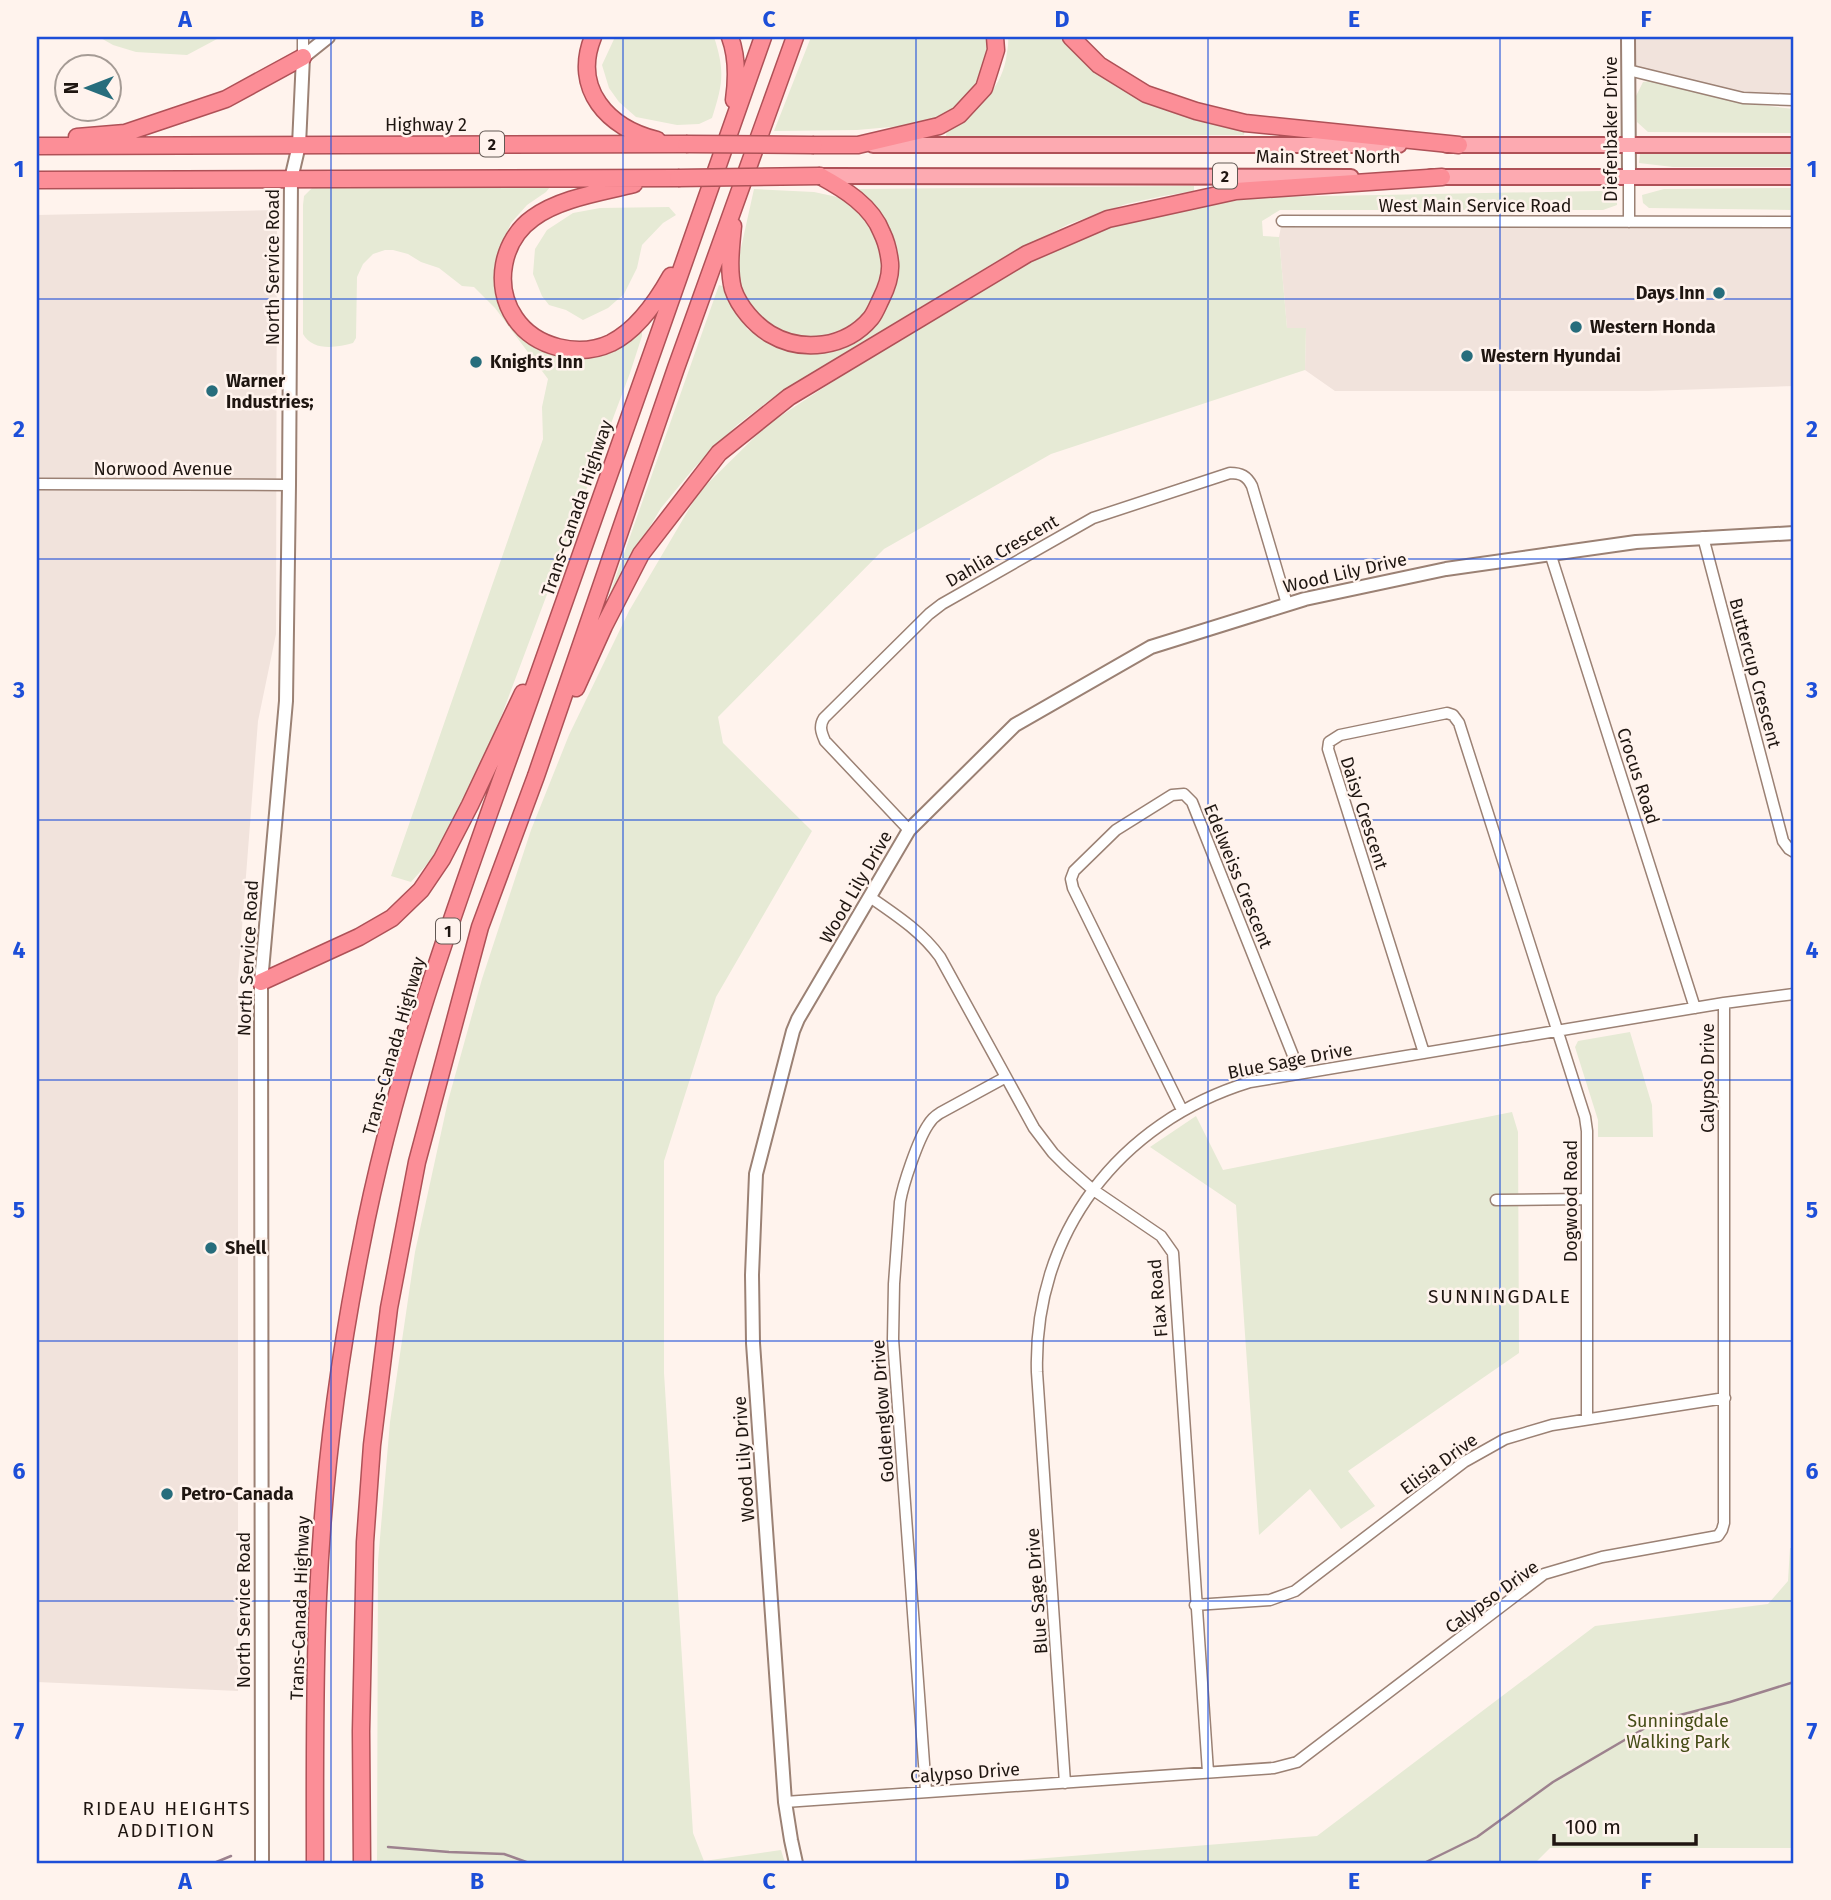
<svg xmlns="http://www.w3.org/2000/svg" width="1831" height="1900" font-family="'Fira Sans',sans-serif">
<rect width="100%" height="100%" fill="#fff3ed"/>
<path fill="#f1e3dc" d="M1628 37H1794V100L1743 98 1628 70Z
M277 210 276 634 258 721 238 979V1691L37 1682V215Z
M1282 221 1794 222V386L1648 391H1335L1305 370 1306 329 1287 328 1279 237Z"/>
<path fill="#e6ead5" d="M99 37H217V39L187 55 136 52 113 45Z
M615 37H714C725 71 723 84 712 118L699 124 677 125 636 117 619 102 609 88 602 65Z
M811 37H992V38L975 91 954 110 925 124 857 130 774 131Z
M1008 37H1060C1069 48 1080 57 1091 66 1135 103 1188 122 1245 128L1244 135 946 136 947 129C974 112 1000 92 1006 59 1007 51 1009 44 1008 37Z
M1656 80 1734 102 1794 109V133L1648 132 1637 122 1636 96 1643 82Z
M1640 154H1794V167H1673L1639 163Z
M1194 186V191L1163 196 1126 204 1069 224 995 262 774 397 737 425 694 468 661 508 630 560 603 613 719 285 725 287 747 329 777 347 801 353 825 352 852 342 875 324 893 294 898 266 892 236 878 209 858 189Z
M313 187H550L546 192 527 205 511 223 501 246 497 266 502 296 534 331 578 349 642 327V336L630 373 501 717 464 800 436 854 411 882 391 876 543 439 542 407 548 379 495 308 474 287 462 286 439 268 421 262 408 254 393 250H385L373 254 363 264 357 277 356 338 353 343C336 348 312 351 303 334V205L304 196Z
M1794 188V210L1649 208 1643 203 1642 195 1664 189Z
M754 189 814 192 842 198 865 217 880 240 884 266 879 290 870 308 849 327 810 340 779 331 755 315 739 285V257Z
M1601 191 1617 196V205L1603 210H1280L1262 221 1263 236 1279 237 1287 328H1306L1305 370 1051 454 884 549 718 717 723 743 812 831 716 997 664 1161V1373L693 1833 704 1861 781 1850 785 1863H377L378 1561 390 1422 415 1252 448 1101 482 979 531 830 569 735 629 611 699 492 767 425 861 363 1030 261 1106 228 1150 215 1210 203 1269 197Z
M669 207 676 215 663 223 642 245 637 268 624 294 608 308 583 320 566 310 549 305 542 296 533 274 535 249 547 230 573 213 600 208Z
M1630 1032 1652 1105 1653 1137H1598V1120L1575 1047 1578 1041Z
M1512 1112 1518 1132 1519 1353 1348 1471 1375 1506 1341 1529 1310 1489 1259 1535 1236 1205 1150 1147 1196 1116 1223 1170Z
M1790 1548H1794V1848H1550L1535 1863H984L1317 1836 1595 1626 1768 1604 1788 1581Z"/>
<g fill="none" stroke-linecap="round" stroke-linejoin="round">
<path stroke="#9d828e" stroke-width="2.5" d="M388 1847 449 1852 504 1854 529 1863
M214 1863 231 1856
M1424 1863 1477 1837 1553 1782 1657 1721 1730 1702 1794 1682"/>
<defs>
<path id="minor" d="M303 57V37
M1628 70 1743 98 1794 100
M1629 176V222
M1282 221 1794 222
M37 484 289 485
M1703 537 1783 841 1789 849 1794 852
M1550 553 1695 1008
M909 830 825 741C821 732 819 726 824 718L929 614 942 604 1093 518 1230 473C1241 473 1247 476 1252 486L1287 604
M870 897C896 915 921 931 940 957L1034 1128 1053 1153 1066 1166 1092 1189 1161 1236 1173 1253 1208 1772
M1424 1053 1328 749 1329 742 1340 735 1447 713 1453 715 1459 723 1585 1117 1587 1131V1419
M1182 1110 1073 888 1071 879 1074 871 1116 830 1172 795 1184 794 1192 802 1300 1073
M1496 1200 1586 1199
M1195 1605 1270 1600 1295 1591 1464 1462 1505 1439 1552 1425 1725 1398
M1065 1783 1037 1372C1033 1234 1119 1122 1250 1082L1724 1003 1794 994
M926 1791 893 1339 894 1284 900 1202C903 1184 918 1140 928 1125 931 1120 935 1116 940 1113L1006 1077
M785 1802 1274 1768 1297 1762 1544 1574 1602 1557 1718 1536 1722 1530 1724 1523V1003"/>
<path id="tertiary" d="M1628 37 1629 176
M262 1863 261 982 286 701 289 485 291 179 299 145 303 57 328 37
M796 1863 791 1840 785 1802 753 1343 752 1275 756 1174 793 1031 798 1019 909 830 1015 725 1151 647 1305 599 1446 569 1636 542 1794 533"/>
<path id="primary" d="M873 145H1399
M1447 145H1794
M820 176 1351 177
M1431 177H1794"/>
<path id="trunk" d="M593 37C572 89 608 128 657 140
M730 37C737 56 737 79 734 100
M1071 37 1099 65 1146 94 1196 111 1245 123 1459 145
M77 137 125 133 226 99 303 57
M814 145H858L939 126 959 115 984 88 996 50 995 37
M37 146 686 144
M37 180 678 178
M634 184C603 192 560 198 533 218 502 240 493 286 515 318 535 348 579 358 611 343 637 330 657 301 671 276
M733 226C731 246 728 270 733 289 739 307 755 325 770 334 802 353 846 348 871 318 875 313 878 305 881 299 886 289 891 275 890 263 889 254 886 241 882 233 872 206 844 189 820 176
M576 688 604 626 641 554 719 453 789 397 1027 254 1108 219 1236 191 1442 177
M261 982 359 937 392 918 421 890 442 859 470 805 523 693
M315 1863C315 1774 314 1685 318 1597 323 1479 338 1362 361 1247 397 1057 468 874 532 693 610 474 686 256 763 37
M362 1863 361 1731 365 1542 372 1445 389 1308 417 1162 480 927 536 776 676 368 795 37"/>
</defs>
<use href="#minor" stroke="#9b8174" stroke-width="13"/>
<use href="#tertiary" stroke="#9b8174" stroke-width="16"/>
<use href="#primary" stroke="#af5157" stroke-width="18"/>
<use href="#trunk" stroke="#af5157" stroke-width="19"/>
<use href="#minor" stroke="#fff" stroke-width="10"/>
<use href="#tertiary" stroke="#fff" stroke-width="12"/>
<use href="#primary" stroke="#fdaab1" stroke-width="14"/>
<use href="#trunk" stroke="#fc8e97" stroke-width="16"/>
<defs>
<path id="trunk-bridge" d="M686 144 814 145
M678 178 820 176"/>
</defs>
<use href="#trunk-bridge" stroke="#af5157" stroke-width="19" stroke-linecap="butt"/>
<use href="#trunk-bridge" stroke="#fc8e97" stroke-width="16"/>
</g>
<path fill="none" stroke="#1d4ed8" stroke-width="2" stroke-opacity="0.55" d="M331 37V1863M623 37V1863M916 37V1863M1208 37V1863M1500 37V1863M37 299H1794M37 559H1794M37 820H1794M37 1080H1794M37 1341H1794M37 1601H1794"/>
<g fill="#276d7c" stroke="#fff3ed" stroke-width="2.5">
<circle cx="1719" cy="293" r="7"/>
<circle cx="1576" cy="327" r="7"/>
<circle cx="1467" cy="356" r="7"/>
<circle cx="476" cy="362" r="7"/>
<circle cx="212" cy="391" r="7"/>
<circle cx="211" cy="1248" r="7"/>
<circle cx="167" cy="1494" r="7"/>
</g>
<g text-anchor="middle" stroke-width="5" stroke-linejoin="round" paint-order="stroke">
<g fill="#fff3ed" stroke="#625853" stroke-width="2">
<rect x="480" y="131.5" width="24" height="25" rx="5"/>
<rect x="1213" y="163.5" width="24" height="25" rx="5"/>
<rect x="436" y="918.5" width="24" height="25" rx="5"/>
</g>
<g font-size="16" font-weight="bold" fill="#1f1611">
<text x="492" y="150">2</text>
<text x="1225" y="182">2</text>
<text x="448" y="937">1</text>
</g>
<g font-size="18" fill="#1f1611" stroke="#fff3ed">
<text x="426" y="131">Highway 2</text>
<text transform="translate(1611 129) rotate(-90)" y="6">Diefenbaker Drive</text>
<text x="1328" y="163">Main Street North</text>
<text x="1475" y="212">West Main Service Road</text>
<text transform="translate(273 267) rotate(-90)" y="6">North Service Road</text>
<text x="163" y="475">Norwood Avenue</text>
<text transform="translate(577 508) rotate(-71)" y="6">Trans-Canada Highway</text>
<text transform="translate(1002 551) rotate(-30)" y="6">Dahlia Crescent</text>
<text transform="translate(1345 573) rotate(-13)" y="6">Wood Lily Drive</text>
<text transform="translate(1755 673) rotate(75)" y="6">Buttercup Crescent</text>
<text transform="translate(1638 776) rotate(72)" y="6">Crocus Road</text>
<text transform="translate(1364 813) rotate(72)" y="6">Daisy Crescent</text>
<text transform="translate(1238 876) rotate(68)" y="6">Edelweiss Crescent</text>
<text transform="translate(856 887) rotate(-60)" y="6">Wood Lily Drive</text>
<text transform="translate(248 958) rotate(-87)" y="6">North Service Road</text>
<text transform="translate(394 1046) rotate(-74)" y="6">Trans-Canada Highway</text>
<text transform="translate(1290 1061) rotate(-11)" y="6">Blue Sage Drive</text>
<text transform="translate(1708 1078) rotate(-90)" y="6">Calypso Drive</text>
<text transform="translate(1571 1201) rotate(-90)" y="6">Dogwood Road</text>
<text transform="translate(1158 1298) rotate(-95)" y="6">Flax Road</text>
<text transform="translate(883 1411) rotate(-94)" y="6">Goldenglow Drive</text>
<text transform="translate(744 1459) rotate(-94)" y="6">Wood Lily Drive</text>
<text transform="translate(1439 1464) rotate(-36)" y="6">Elisia Drive</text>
<text transform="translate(1037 1591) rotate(-94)" y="6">Blue Sage Drive</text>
<text transform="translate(1492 1597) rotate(-36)" y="6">Calypso Drive</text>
<text transform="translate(300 1608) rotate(-88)" y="6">Trans-Canada Highway</text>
<text transform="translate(244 1610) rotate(-90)" y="6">North Service Road</text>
<text transform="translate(965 1773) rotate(-4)" y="6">Calypso Drive</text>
</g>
<g font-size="18" font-weight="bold" fill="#1f1611" stroke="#fff3ed" text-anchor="start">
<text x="1705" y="299" text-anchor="end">Days Inn</text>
<text x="1590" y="333">Western Honda</text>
<text x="1481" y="362">Western Hyundai</text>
<text x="490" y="368">Knights Inn</text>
<text x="226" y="387">Warner<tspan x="226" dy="21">Industries;</tspan></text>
<text x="225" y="1254">Shell</text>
<text x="181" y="1500">Petro-Canada</text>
</g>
<g font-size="18" fill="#454c16" stroke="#fff3ed">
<text x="1678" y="1727">Sunningdale<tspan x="1678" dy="21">Walking Park</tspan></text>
</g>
<g font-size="19" letter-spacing="2" fill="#1f1611" stroke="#fff3ed">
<text x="1500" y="1303">SUNNINGDALE</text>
<text x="167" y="1815">RIDEAU HEIGHTS<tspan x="167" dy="22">ADDITION</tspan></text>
</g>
</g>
<rect width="1831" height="1900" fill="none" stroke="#fff3ed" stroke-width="77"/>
<g transform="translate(88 88) rotate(270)"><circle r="33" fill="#fff3ed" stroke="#a59b95" stroke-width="2"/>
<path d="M0-5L12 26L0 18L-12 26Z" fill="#276d7c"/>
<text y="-10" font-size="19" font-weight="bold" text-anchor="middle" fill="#1f1611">N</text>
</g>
<path d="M1554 1834v10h142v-10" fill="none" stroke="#1f1611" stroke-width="3.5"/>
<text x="1565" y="1834" font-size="21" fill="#1f1611" stroke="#fff3ed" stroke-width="5" paint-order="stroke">100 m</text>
<rect x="38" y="38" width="1754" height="1824" fill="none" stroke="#1d4ed8" stroke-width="2.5"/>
<g font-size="23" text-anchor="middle" font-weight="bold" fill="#1d4ed8">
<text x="185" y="27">A</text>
<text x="477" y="27">B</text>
<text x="769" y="27">C</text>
<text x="1062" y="27">D</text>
<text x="1354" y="27">E</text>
<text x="1646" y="27">F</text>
<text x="19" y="177">1</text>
<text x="1812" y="177">1</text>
<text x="19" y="437">2</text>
<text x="1812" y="437">2</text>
<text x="19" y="698">3</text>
<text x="1812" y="698">3</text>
<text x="19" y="958">4</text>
<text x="1812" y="958">4</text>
<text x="19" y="1218">5</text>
<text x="1812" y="1218">5</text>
<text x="19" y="1479">6</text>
<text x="1812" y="1479">6</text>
<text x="19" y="1739">7</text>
<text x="1812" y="1739">7</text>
<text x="185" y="1889">A</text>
<text x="477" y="1889">B</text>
<text x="769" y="1889">C</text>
<text x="1062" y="1889">D</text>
<text x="1354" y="1889">E</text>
<text x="1646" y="1889">F</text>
</g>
</svg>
